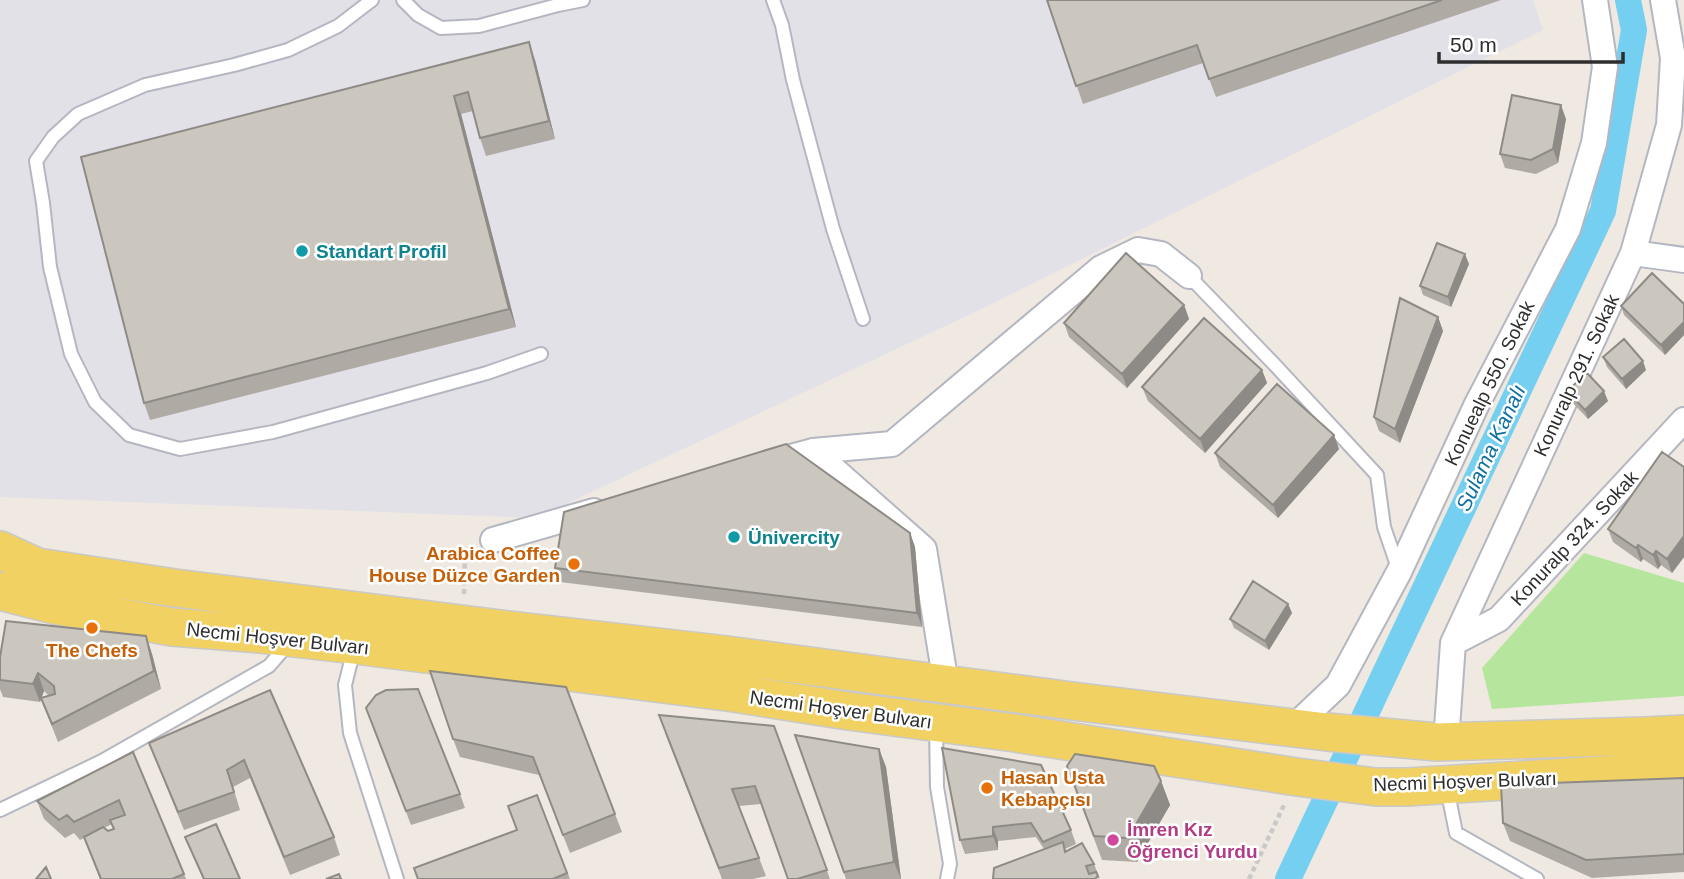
<svg xmlns="http://www.w3.org/2000/svg" width="1684" height="879" font-family="Helvetica,sans-serif">
<rect width="100%" height="100%" fill="#efe9e1"/>
<path fill="#e3e1e8" d="M0 0H1533L1543 30 973 313 536 518 0 497Z"/>
<path fill="#b6e59e" d="M1584 553 1684 583V696L1492 709 1482 668Z"/>
<g fill="none" stroke-linecap="round" stroke-linejoin="round">
<path stroke="#75cff0" stroke-width="26" d="M1288 879 1603 211 1634 30 1628 0"/>
<defs>
<path id="lane" d="M372 0 338 26 288 50 234 65 145 85 78 114 53 137 36 161 43 203 50 267 71 354 95 402 129 435 180 449 273 432 487 373 541 354
M403 0 418 15 441 28 479 26 558 5 583 0
M773 0 782 25 793 80 833 229 863 319
M1189 276 1273 363 1377 475 1384 527 1398 568
M354 649 345 685 350 733 397 879
M936 727 937 787 950 864 947 879
M1447 788 1456 833 1537 879
M0 810 102 761 269 666 288 644"/>
<path id="street" d="M1633 253 1684 260
M813 451 924 549 946 684
M768 463 813 451 892 444 1101 268 1138 250 1161 254 1189 276
M493 540 594 511
M1453 643 1499 619 1684 420
M1284 727 1300 721 1338 685 1399 572 1476 406 1568 229 1594 143 1605 67 1595 0
M1446 742 1453 643 1633 253 1669 125 1673 58 1663 0"/>
<path id="primary" d="M0 550 37 567 175 588 501 629 719 654 1072 701 1327 732 1437 742 1644 736 1684 734
M0 591 54 605 172 627 259 634 355 645 734 693 848 711 1015 733 1297 777 1376 787H1407L1684 770"/>
</defs>
<use href="#lane" stroke="#b4b7c1" stroke-width="16"/>
<use href="#street" stroke="#b4b7c1" stroke-width="28"/>
<use href="#primary" stroke="#c9c9c9" stroke-width="40"/>
<path stroke="#c9c9c9" stroke-width="4.5" stroke-dasharray="5 3.5" stroke-linecap="butt" d="M464 594 465 551 473 548
M1249 879 1285 803"/>
<use href="#lane" stroke="#fff" stroke-width="12"/>
<use href="#street" stroke="#fff" stroke-width="24"/>
<use href="#primary" stroke="#f2d163" stroke-width="37"/>
</g>
<path fill="#afaba4" fill-rule="evenodd" d="M1047 0H1501L1216 97 1203 63 1083 104Z
M535 60 555 139 486 156 480 138 473 111 461 114 516 327 150 420 144 403 81 157Z
M1566 119 1558 163 1536 174 1505 168 1500 154Z
M1469 264 1451 307 1423 295 1420 286Z
M1684 304V335L1665 355 1624 315 1621 306Z
M1184 305 1189 319 1127 388 1069 337 1064 323Z
M1438 317 1443 331 1400 443 1379 431 1374 417Z
M1603 357 1646 370 1626 389 1607 367Z
M1262 370 1267 383 1205 453 1148 401 1142 387Z
M1567 391 1608 401 1588 419 1571 401Z
M1334 435 1339 449 1278 518 1220 467 1215 453Z
M1684 467V557L1672 573 1661 565 1658 569 1643 559 1641 562 1613 542 1608 529Z
M910 533 915 547 922 627 560 582 555 568Z
M1288 604 1292 613 1269 650 1234 628 1230 619Z
M146 636 152 654 161 689 58 742 41 699 40 702 3 697 0 689V657ZM44 691 49 696 41 698Z
M566 687 622 832 570 853 539 775 460 757 453 739Z
M270 690 334 837 340 855 290 875 250 778 233 787 240 810 184 830 149 743Z
M366 708 460 794 465 808 411 825Z
M774 726 830 879H788L761 804 739 806 766 876 753 879H722L665 733Z
M795 735 879 749 886 767 901 879H846Z
M942 748 1071 830 1076 844 1065 849 1066 851 1094 864 1100 879 1044 849 1036 837 998 841V850L965 854 960 840Z
M133 752 186 879H100L84 838 80 840 74 833 65 838 44 819 37 801ZM112 824 113 829 108 831 104 828Z
M1067 766 1161 781 1170 805 1137 862 1102 860Z
M1684 778V872L1592 878 1510 841 1503 823Z
M537 795 570 879H418L517 830Z
M185 837 240 879H203Z"/>
<path fill="#8e8b86" d="M529 42 535 60 555 139 549 121Z
M454 96 461 114 516 327 509 309Z
M1561 105 1566 119 1558 163 1553 149Z
M1465 254 1469 264 1451 307 1448 297Z
M1184 305 1189 319 1127 388 1122 374Z
M1438 317 1443 331 1400 443 1395 429Z
M1684 322V335L1665 355 1661 345Z
M1643 361 1646 370 1626 389 1622 379Z
M1262 370 1267 383 1205 453 1200 439Z
M1604 391 1608 401 1588 419 1585 410Z
M1334 435 1339 449 1278 518 1273 505Z
M910 533 915 547 922 627 917 613Z
M1684 536V557L1672 573 1667 559Z
M1638 545 1643 559 1641 562 1636 548Z
M1656 551 1661 565 1658 569 1653 555Z
M1288 604 1292 613 1269 650 1265 641Z
M146 636 152 654 161 689 154 671Z
M38 673 44 691 40 702 33 684Z
M879 749 886 767 901 879 894 862Z
M1161 781 1170 805 1137 862 1128 838Z
M993 827 998 841V850L993 836Z"/>
<path fill="#cbc7bf" stroke="#8e8b86" stroke-width="2" d="M1047 0H1442L1209 79 1197 45 1076 86Z
M529 42 549 121 480 138 468 92 454 96 509 309 144 403 81 157Z
M1512 95 1561 105 1553 149 1531 160 1500 154Z
M1437 243 1465 254 1448 297 1420 286Z
M1126 253 1184 305 1122 374 1064 323Z
M1652 273 1684 304V322L1661 345 1621 306Z
M1400 298 1438 317 1395 429 1374 417Z
M1204 318 1262 370 1200 439 1142 387Z
M1624 339 1643 361 1622 379 1603 357Z
M1587 373 1604 391 1585 410 1567 391Z
M1277 384 1334 435 1273 505 1215 453Z
M786 444 910 533 917 613 555 568 564 512Z
M1662 452 1684 467V536L1667 559 1656 551 1653 555 1638 545 1636 548 1608 529Z
M1253 581 1288 604 1265 641 1230 619Z
M6 621 146 636 154 671 52 724 41 698 55 694 54 686 38 673 33 684 0 680V657Z
M430 671 566 687 615 814 563 835 533 757 453 739Z
M418 689 460 794 406 811 366 708 376 695 386 690Z
M270 690 334 837 284 857 244 760 227 770 234 792 178 812 149 743Z
M659 715 774 726 827 870 797 879H788L755 786 732 789 759 858 719 868Z
M795 735 879 749 894 862 844 872Z
M942 748 1041 765 1071 830 1043 842 1031 823 993 827V836L960 840Z
M133 752 184 874 172 879H101L84 837 103 827 108 831 114 829 110 820 125 815 119 800 74 822 67 815 59 820 37 801Z
M1075 754 1154 766 1161 781 1128 838 1094 836 1067 766Z
M1684 778V854L1586 860 1503 823 1501 785Z
M537 795 567 873 553 879H418L414 868 517 830 508 806Z
M216 824 240 879H204L185 837Z
M1063 842 1065 852 1082 843 1094 864 1086 866 1089 874 1096 872 1098 876 1095 879H993L994 868Z
M46 867 51 879H36Z
M339 874 341 879H326Z"/>
<g fill="#0f9aa8" stroke="#fff" stroke-width="2.5">
<circle cx="302" cy="251" r="7"/>
<circle cx="734" cy="537" r="7"/>
</g>
<g fill="#e8710a" stroke="#fff" stroke-width="2.5">
<circle cx="574" cy="564" r="7"/>
<circle cx="92" cy="628" r="7"/>
<circle cx="987" cy="788" r="7"/>
</g>
<circle fill="#d1479c" stroke="#fff" stroke-width="2.5" cx="1113" cy="840" r="7"/>
<g text-anchor="middle" stroke-width="5" stroke-linejoin="round" paint-order="stroke">
<g font-size="19" font-weight="bold" fill="#0d838f" stroke="#fff" text-anchor="start">
<text x="316" y="258">Standart Profil</text>
<text x="748" y="544">Ünivercity</text>
</g>
<g font-size="19" fill="#2e2e2e" stroke="#fff">
<text transform="translate(1576 375) rotate(-65)" y="7">Konuralp 291. Sokak</text>
<text transform="translate(1489 383) rotate(-64)" y="7">Konuealp 550. Sokak</text>
<text transform="translate(1574 538) rotate(-47)" y="7">Konuralp 324. Sokak</text>
<text transform="translate(278 638) rotate(6)" y="7">Necmi Hoşver Bulvarı</text>
<text transform="translate(841 709) rotate(8)" y="7">Necmi Hoşver Bulvarı</text>
<text transform="translate(1465 781) rotate(-2)" y="7">Necmi Hoşver Bulvarı</text>
</g>
<g font-size="19" font-weight="bold" fill="#c56008" stroke="#fff" text-anchor="end">
<text x="560" y="560">Arabica Coffee<tspan x="560" dy="22">House Düzce Garden</tspan></text>
<text x="92" y="657" text-anchor="middle">The Chefs</text>
<text x="1001" y="784" text-anchor="start">Hasan Usta<tspan x="1001" dy="22">Kebapçısı</tspan></text>
</g>
<g font-size="19" font-weight="bold" fill="#b23c85" stroke="#fff" text-anchor="start">
<text x="1127" y="836">İmren Kız<tspan x="1127" dy="22">Öğrenci Yurdu</tspan></text>
</g>
<g font-size="21" font-style="italic" fill="#0d6fa3" stroke="#fff">
<text transform="translate(1491 448) rotate(-65)" y="7">Sulama Kanalı</text>
</g>
</g>
<path d="M1439 52v10h184v-10" fill="none" stroke="#2e2e2e" stroke-width="3.5"/>
<text x="1450" y="52" font-size="21" fill="#2e2e2e" stroke="#ffffff" stroke-width="5" paint-order="stroke">50 m</text>
</svg>
